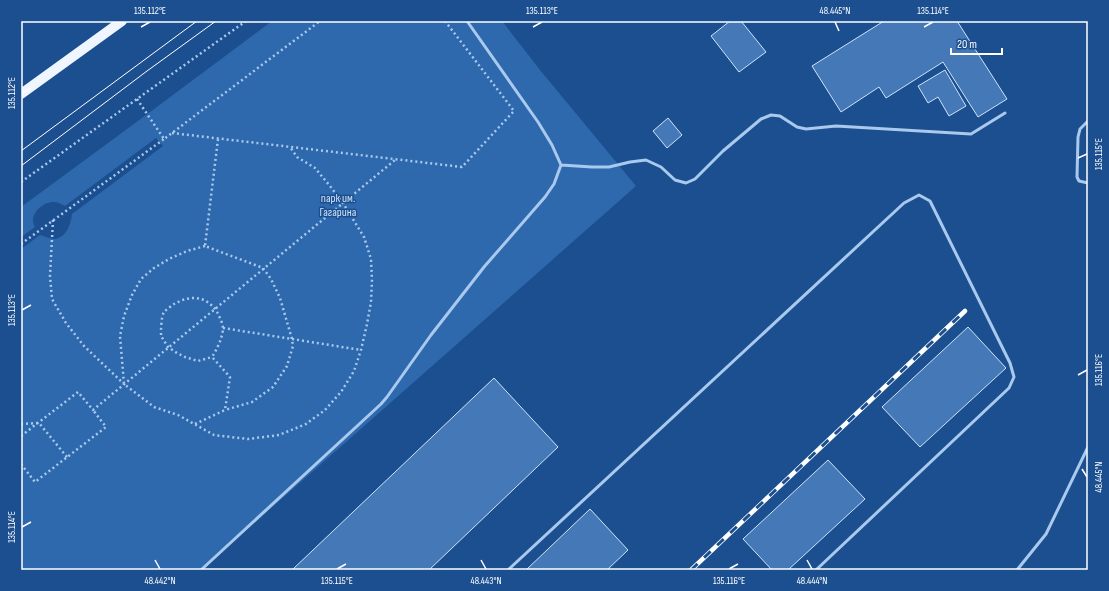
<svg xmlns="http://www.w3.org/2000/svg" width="1109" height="591" font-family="'Sofia Sans Condensed',sans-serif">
<rect width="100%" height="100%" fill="#1b4f8f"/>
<path fill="#2e69ad" d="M272 21H502L540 70 636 186 201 570H21V249L40 235C44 236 51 239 55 239 67 237 71 223 72 214L163 146 156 138 65 206C61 204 58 202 53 202 44 202 33 211 33 221 33 223 34 225 35 227L21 237V207L142 118Z"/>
<path fill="#4478b7" stroke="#cfe3fa" d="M730 21H741L766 52 739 72 711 36Z
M884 21H957L1007 99 978 117 943 62 886 98 879 87 841 112 812 66Z
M945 70 966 106 949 116 938 97 928 103 918 86Z
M668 118 682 135 667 148 653 131Z
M968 327 1006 368 920 447 882 407Z
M494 378 558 447 429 570H292Z
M828 460 865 499 788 570H772L743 539Z
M590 509 628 550 607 570H526Z"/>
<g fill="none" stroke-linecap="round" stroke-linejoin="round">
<path stroke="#a9c9ee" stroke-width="2.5" stroke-dasharray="2 3" stroke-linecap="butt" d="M137 99 164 139 320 21
M172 133 462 167 514 111 445 21
M218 139 205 246 263 268 271 279 280 298 292 339 293 346 287 366 273 387 252 402 225 410
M21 182 246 21
M53 220 50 276 52 299 66 323 84 346 124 384
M21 244 164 139
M205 246 187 251 169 259 154 268 141 279 132 295 124 316 120 336 124 384 154 407 178 415 214 435 248 439 279 435 306 424 325 410 341 392 354 371 361 350 367 324 371 302 372 281 371 259 364 237 343 203 330 186 315 168 297 157 290 147
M223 328 361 350
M21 424 39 423 67 457
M195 424 225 410 230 377 212 357C217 349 222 339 223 329 223 323 219 316 217 312 206 295 190 295 174 304 171 306 167 309 164 312 161 317 161 330 161 336L168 347 177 353 185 357 198 361 212 357
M21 436 78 392 93 410 395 160
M21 464 35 482 106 427 93 410"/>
<path stroke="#a9c9ee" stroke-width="3" d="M1088 121 1080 129 1078 137 1077 177 1079 181 1088 183
M561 165 592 167H609L630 162 646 160 661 167 675 180 686 183 695 179 723 151 761 119 771 115 780 116 797 127 806 129 836 126 971 134 1005 113
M201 570 381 404 387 397 431 335 484 267 545 197 554 184 561 165 552 145 538 122 467 21
M508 570 904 203 919 195 930 201 1010 363 1014 377 1009 388 816 570
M1017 570 1046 534 1088 447"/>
<path stroke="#f0f6ff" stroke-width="10" d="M21 94 122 21"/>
<path stroke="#fff" stroke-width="1" d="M21 151 197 21
M21 166 147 71 216 21"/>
<defs>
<path id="rail" d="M691 570 965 311"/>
</defs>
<use href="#rail" stroke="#fff" stroke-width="4.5"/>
<use href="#rail" stroke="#1b4f8f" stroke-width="3" stroke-dasharray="9" stroke-linecap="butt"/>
</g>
<path fill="none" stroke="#fff" stroke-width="1.5" d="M835 22 839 31M141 27 150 22M533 27 542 22M924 27 933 22M22 93 31 88M1078 158 1087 154M22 310 31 305M1078 375 1087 370M1082 469 1087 477M22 527 31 522M155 560 160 569M481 560 486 569M807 560 812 569M337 569 346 564M729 569 738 564"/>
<g text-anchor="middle" stroke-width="3" stroke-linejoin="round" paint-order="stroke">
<g font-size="12" fill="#cfe3fa" stroke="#1b4f8f">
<text x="338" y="202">парк им.<tspan x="338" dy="14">Гагарина</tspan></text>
</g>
</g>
<rect width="1109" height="591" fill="none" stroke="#1b4f8f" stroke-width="44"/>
<path d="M951 48v6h51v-6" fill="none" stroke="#ffffff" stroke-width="2"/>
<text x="957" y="48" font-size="12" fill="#ffffff" stroke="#1b4f8f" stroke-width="3" paint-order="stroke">20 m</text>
<rect x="22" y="22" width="1065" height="547" fill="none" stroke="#fff" stroke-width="1.5"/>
<g font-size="10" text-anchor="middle" fill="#fff">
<text x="150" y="14">135.112°E</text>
<text x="542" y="14">135.113°E</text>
<text x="835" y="14">48.445°N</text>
<text x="933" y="14">135.114°E</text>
<text transform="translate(11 93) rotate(-90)" y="4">135.112°E</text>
<text transform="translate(1098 154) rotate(-90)" y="4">135.115°E</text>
<text transform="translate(11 310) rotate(-90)" y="4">135.113°E</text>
<text transform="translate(1098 370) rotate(-90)" y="4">135.116°E</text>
<text transform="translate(1098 477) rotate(-90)" y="4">48.445°N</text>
<text transform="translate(11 527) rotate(-90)" y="4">135.114°E</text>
<text x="160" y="584">48.442°N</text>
<text x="337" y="584">135.115°E</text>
<text x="486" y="584">48.443°N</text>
<text x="729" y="584">135.116°E</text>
<text x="812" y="584">48.444°N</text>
</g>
</svg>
